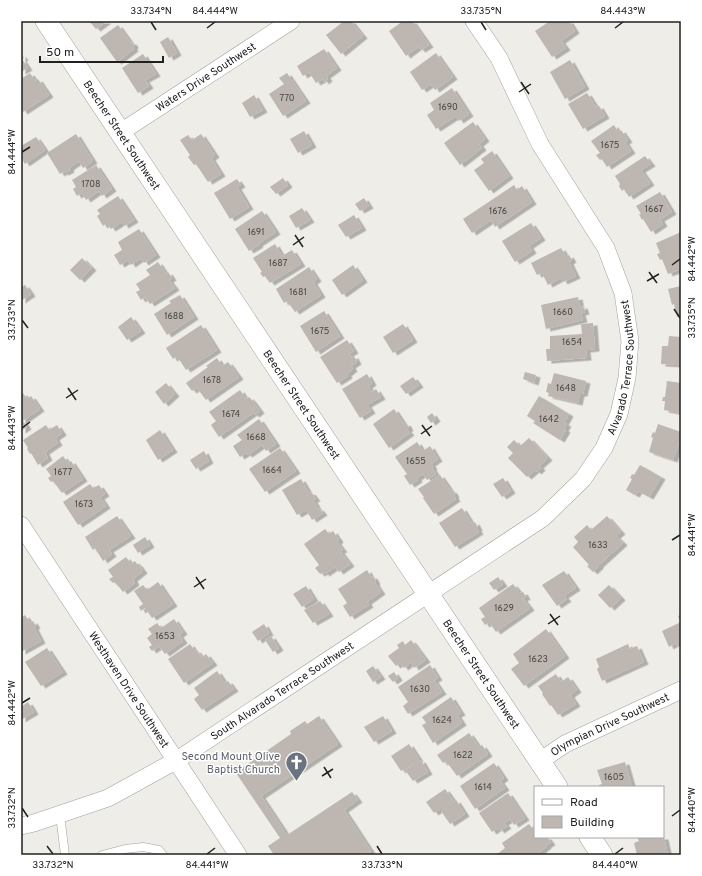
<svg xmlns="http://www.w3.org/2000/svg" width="702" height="876" font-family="Overpass,sans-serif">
<defs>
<filter id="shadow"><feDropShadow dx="4.5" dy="2.5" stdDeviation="0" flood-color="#0004"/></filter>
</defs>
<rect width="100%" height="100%" fill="#efede8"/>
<path fill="#bdb6b1" filter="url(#shadow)" d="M89 21H107L96 29Z
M344 21H351L363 36 341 54 326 35Z
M403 21H412L429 45 421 50 418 47 406 56 389 31Z
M550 21H569L575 31 561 41 566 48 552 57 535 31Z
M118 25 131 43 132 42 134 45 133 47 134 49 117 62 100 38Z
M168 37 177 53 169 58 160 42Z
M324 49 337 68 326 76 328 79 324 82 323 79 316 83 309 72 303 76 297 66Z
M436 53 453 77 435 90 431 84 422 90 410 72Z
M21 54 24 58 22 59 28 68 21 72Z
M143 54 156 74 145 80 149 86 138 93 122 68Z
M570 60 585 87 565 99 550 72Z
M30 73 35 81 38 79 49 95 23 112 21 109V79Z
M287 73 306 101 283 116 269 94 284 84 279 78Z
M452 88 469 114 459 121 456 116 436 129 427 115 434 110 430 103Z
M587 93 596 107 599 106 605 116 583 129 568 104Z
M254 95 263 110 250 117 242 103Z
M473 122 485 139 479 144 482 148 460 165 444 143Z
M614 125 618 132 621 130 628 140 625 142 631 151 607 167 602 159 600 160 596 155 600 153 591 141Z
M304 131 312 145 298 153 290 139Z
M76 134 93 161 83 168 79 161 69 168 70 170 64 173 63 172 60 174 47 153Z
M201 134 215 155 211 158 221 174 208 182 196 164 194 165 188 157 190 155 180 140 188 135 192 140Z
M36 137 45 150 25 164 21 157V146Z
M492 151 509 176 489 191 474 170 484 163 481 159Z
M645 156 651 164 641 170 650 183 629 197 624 189 622 191 619 186 620 184 615 176Z
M96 165 112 189 102 196 99 191 86 200 82 193 77 196 73 189 76 187 72 180Z
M283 178 288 185 276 194 270 187Z
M237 179 241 185 237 187 249 207 230 219 214 193Z
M514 185 517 190 522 186 532 202 495 227 491 220 472 233 463 219Z
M660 192 672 212 660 219 663 224 651 232 643 219 642 220 639 214H641L636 206Z
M118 196 134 220 124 226 122 222 111 229 107 223 103 226 97 216 100 214 97 210Z
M364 198 369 206 360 211 355 204Z
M302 208 310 220 296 228 289 216Z
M262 211 276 232 258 244 259 245 249 251 235 229Z
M354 215 362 228 346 237 338 225Z
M531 223 541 238 529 246 532 251 515 262 502 241Z
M139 229 156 255 144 263 141 258 131 265 128 260 120 265 114 255 122 250 118 242Z
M681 232V269L668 274 662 259 660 260 657 254 660 253 656 243Z
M275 244 282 256 292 250 301 264 270 283 265 276 263 277 260 273 262 272 253 258Z
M561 248 566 257 569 255 572 260 569 262 576 276 563 282 561 278 548 285 542 273 537 275 531 263Z
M82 258 92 268 80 280 70 270Z
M158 262 166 274 168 272 172 278 169 280 175 288 150 304 145 297 141 300 136 292 140 290 136 284 150 275 146 270Z
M353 265 363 280 342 295 332 280Z
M309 267 317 279 313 282 321 295 295 312 287 301 284 303 276 289Z
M25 285 31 294 21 301V287Z
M681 286V316L677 317 674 304 672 305 668 289Z
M180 295 194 317 167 335 154 314 171 303 169 301Z
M578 297 580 307 583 306 585 312 581 313 583 320 546 329 541 305Z
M324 311 340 336 316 352 300 326Z
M131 317 141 331 127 340 118 327Z
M593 323 595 349 586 350 587 358 547 361 546 349H550V336L582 334 581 324Z
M403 324 413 340 393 353 383 337Z
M201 325 217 350 186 370 177 356 173 359 166 348Z
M669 336 681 337V365L661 364 662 346H668Z
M347 340 354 351 349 354 351 357 354 356 357 362 351 366 353 369 347 374 348 376 337 383 320 357Z
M217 358 222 366 228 362 239 377 206 400 197 388 192 391 186 383 208 367 206 366Z
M525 372 536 375 534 383 523 379Z
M554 373 586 381 583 394H580L578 403 548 396 549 393 546 392 548 383 551 384Z
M367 374 372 383 368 386 372 392 376 389 381 397 367 405 371 411 360 418 342 389Z
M413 377 419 385 406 394 400 386Z
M667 381 681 383V413L664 410 665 401H662L663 397H665Z
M166 383 175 394 164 404 155 392Z
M240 390 246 399 249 397 252 400 260 411 255 415 253 413 219 437 211 425 216 421 209 412Z
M23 393 27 399 31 396 40 409 23 421 27 427 21 431V394Z
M539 396 569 414 564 423 567 424 564 429 566 430 560 440 533 423 535 421 527 416Z
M394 409 404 424 406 423 409 428 407 430 410 433 389 448 373 424Z
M432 413 436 419 431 423 427 417Z
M259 419 276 444 266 451 262 445 248 455 246 453 240 457 233 446 242 440 237 435Z
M658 424 681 432V443H679L673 460 649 452 653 438 651 437 653 432 655 433Z
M46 425 49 430 57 425 62 433 55 438 58 443 45 452 48 458 38 465 31 453 30 454 27 449 28 448 23 440Z
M160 430 173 450 158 460 146 440Z
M529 438 548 458 539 466 541 468 537 472 535 470 527 477 508 458 513 453 507 447 514 440 520 446Z
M417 442 423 451 430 446 438 459 431 464 433 467 432 468 436 474 427 480 423 474 417 478 418 480 410 485 404 476 407 474 395 457Z
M280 448 296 471 265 492 249 469Z
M204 451 209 461 196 469 190 460Z
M63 456 68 463 71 461 83 479 62 493 53 481 51 482 48 478 51 476 46 469Z
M640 465 661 477 649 497 638 491 635 495 626 490 632 479 630 478 632 474 634 475Z
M440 475 451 491 452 490 455 495 454 496 456 499 434 514 423 498 424 497 418 489Z
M503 478 511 491 502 497 493 484Z
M301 479 309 493 311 492 316 499 313 500 318 509 319 508 323 513 312 520 306 510 297 515 282 490Z
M90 484 93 488 99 485 105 494 100 497 106 506 78 525 63 502Z
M462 508 472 524 475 522 478 528 477 529 479 532 455 547 439 523Z
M117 516 131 536 109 550 112 554 103 561 95 548 93 550 85 537Z
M607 516 621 532 616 536 623 543 599 565V566L593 572 587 566 589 565 573 547 578 542 574 537 587 525 591 530Z
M325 529 329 534 333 531 339 540 337 542 343 550 340 551 350 564 339 572 335 567 325 574 324 572 320 574 315 568 319 565 304 544Z
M145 537 150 545 138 553 133 545Z
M126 557 131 564 135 561 137 564H138L143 571 133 579 135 583 123 592 115 582 113 583 109 579 113 577 108 570Z
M367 570 371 577 373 576 376 582 375 583 381 592 367 602 369 605 350 617 343 606 347 603 338 589Z
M564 571 576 588 564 596 567 599 557 606 542 585Z
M498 577 503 584 494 590 489 583Z
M158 582 173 604 152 618 145 608 141 611 139 607 143 604 134 591 143 585 147 590Z
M513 584 520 593 523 592 526 597 523 599 530 608 496 632 489 622 485 625 481 619 485 617 479 608Z
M609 585 621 598 610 608 598 595Z
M306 586 314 599 302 607 293 594Z
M320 601 329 614 313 623 304 610Z
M25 615 30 623 33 621 36 626 34 627 41 641 21 652V618Z
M681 615V645L678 647 676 643 669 647 662 631 681 622 678 616Z
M174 619 183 632 179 635 183 641 165 654 159 646 152 651 149 647 152 645 147 638 152 634 148 629 157 623 161 628Z
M264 624 269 633 258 641 252 632Z
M546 629 565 656 524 686 511 669 519 663 513 654Z
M271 636 279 648 273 652 265 640Z
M411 640 426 660 414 668 411 662 404 668 400 663 396 666 388 656 399 648 397 645 403 641 405 645Z
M190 644 195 651 196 650 202 657 206 654 213 663 184 683 168 659Z
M628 644 630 649 637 646 644 662 602 681 597 669 599 667 596 659Z
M47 648 63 672 41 686 25 662Z
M430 665 438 678 434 680 442 692 408 714 403 706 408 702 398 687Z
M373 666 381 677 373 682 366 671Z
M217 671 225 683 228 681 234 689 202 710 194 699 199 695 194 688Z
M394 672 398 678 393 682 388 676Z
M556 674 561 682 568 677 577 690 570 695 576 704 558 715 551 705 550 706 542 694 543 693 538 686Z
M451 697 461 713 457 715 462 723 433 743 422 725 426 723 422 717Z
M28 702 34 712 21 720V707Z
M319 716 338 744 261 796 287 835 352 792 358 800 344 810 371 851 364 855H274L268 846 280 838 234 770 240 765 242 768 291 734 290 731 305 721 307 724Z
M383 716 392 731 374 742 364 727Z
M469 733 479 747 482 745 488 754 457 776 446 761 443 763 437 755Z
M409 744 419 759 401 771 391 756Z
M421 760 428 772 413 781 405 770Z
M625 762 632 787H599V785L602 784 597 770Z
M494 763 504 778 500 781 505 788 475 809 460 786Z
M445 789 453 800 434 813 426 802Z
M508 793 525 818 514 825 510 819 504 823 507 826 500 831 498 828 492 832 479 813Z
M456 800 465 814 450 824 441 811Z
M529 824 535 832V837H547L551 843 547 845V846L536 855H496L505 848 502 843Z
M637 837H664L668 855H637L634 843 639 841Z"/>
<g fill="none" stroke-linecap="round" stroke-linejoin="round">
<defs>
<path id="service" d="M60 815 65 855
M102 855 125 849 143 847 159 850 163 855"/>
<g id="minor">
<path id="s1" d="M121 132 291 21"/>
<path id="s2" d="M21 525 238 855"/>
<path id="s3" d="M540 761 565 744 681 690"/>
<path id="s4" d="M21 826 34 823 108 798 177 760 543 518 583 479 604 448 619 414 627 378 630 341 623 293 606 248 540 144 499 58 474 21"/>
</g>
<g id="tertiary">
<path id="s5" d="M46 21 557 787"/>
<path d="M590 837 602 855"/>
</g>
</defs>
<use href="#service" stroke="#a1a1a1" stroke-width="9"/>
<use href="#minor" stroke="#a1a1a1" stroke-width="18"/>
<use href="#tertiary" stroke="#a1a1a1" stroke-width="22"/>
<use href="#service" stroke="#fff" stroke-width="8"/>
<use href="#minor" stroke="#fff" stroke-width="17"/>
<use href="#tertiary" stroke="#fff" stroke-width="21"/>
</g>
<path fill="none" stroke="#202020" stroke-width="1.5" d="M151 22 156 30M481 22 486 30M207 28 215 22M615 28 623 22M521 82 529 94M519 92 531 84M22 152 30 147M295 235 303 247M293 245 304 237M672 265 680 259M649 272 657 283M647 281 659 274M674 309 680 318M22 320 28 328M68 388 76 400M66 398 78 390M422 425 430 436M22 428 30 422M421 434 432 426M672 540 680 535M196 577 204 589M194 587 206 579M550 614 558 625M548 624 560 616M22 703 30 698M324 767 331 778M322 776 333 769M22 808 28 817M672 816 680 810M47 846 53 854M377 846 382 854M207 854 215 848M615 854 623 848"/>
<defs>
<symbol id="church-pin" viewBox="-11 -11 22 30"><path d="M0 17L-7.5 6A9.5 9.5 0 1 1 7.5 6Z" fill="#6b7280" stroke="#fff"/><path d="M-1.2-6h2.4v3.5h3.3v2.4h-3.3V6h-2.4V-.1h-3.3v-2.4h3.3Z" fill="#fff"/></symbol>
</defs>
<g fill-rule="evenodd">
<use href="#church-pin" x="284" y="750" width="25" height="34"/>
</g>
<g text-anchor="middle" stroke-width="3" stroke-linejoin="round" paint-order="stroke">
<g font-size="9" fill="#474644">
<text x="287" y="101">770</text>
<text x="448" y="110">1690</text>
<text x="610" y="148">1675</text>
<text x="91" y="187">1708</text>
<text x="654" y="212">1667</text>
<text x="498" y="214">1676</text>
<text x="256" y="235">1691</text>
<text x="278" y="266">1687</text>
<text x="298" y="295">1681</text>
<text x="563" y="315">1660</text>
<text x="174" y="319">1688</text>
<text x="320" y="334">1675</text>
<text x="572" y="345">1654</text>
<text x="212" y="383">1678</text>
<text x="566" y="391">1648</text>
<text x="231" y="417">1674</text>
<text x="549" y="422">1642</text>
<text x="256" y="440">1668</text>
<text x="416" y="464">1655</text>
<text x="272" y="473">1664</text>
<text x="63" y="475">1677</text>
<text x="84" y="507">1673</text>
<text x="598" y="548">1633</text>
<text x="504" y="611">1629</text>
<text x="165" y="639">1653</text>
<text x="538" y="662">1623</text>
<text x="420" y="692">1630</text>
<text x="442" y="723">1624</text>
<text x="463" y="758">1622</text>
<text x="614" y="780">1605</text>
<text x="483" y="790">1614</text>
</g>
<g font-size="11" fill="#202020" stroke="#fff">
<text dy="4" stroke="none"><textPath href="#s1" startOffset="101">Waters Drive Southwest</textPath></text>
<text dy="4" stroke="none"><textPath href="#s5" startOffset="137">Beecher Street Southwest</textPath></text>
<text dy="4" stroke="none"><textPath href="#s4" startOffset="786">Alvarado Terrace Southwest</textPath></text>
<text dy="4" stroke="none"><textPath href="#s5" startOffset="461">Beecher Street Southwest</textPath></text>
<text dy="4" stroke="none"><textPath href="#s5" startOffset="785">Beecher Street Southwest</textPath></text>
<text dy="4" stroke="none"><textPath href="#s2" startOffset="197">Westhaven Drive Southwest</textPath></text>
<text dy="4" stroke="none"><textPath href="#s4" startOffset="296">South Alvarado Terrace Southwest</textPath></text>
<text dy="4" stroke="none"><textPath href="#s3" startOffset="79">Olympian Drive Southwest</textPath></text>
</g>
<g font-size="11" fill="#5b616d" stroke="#fff" text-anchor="end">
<text x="280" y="760">Second Mount Olive<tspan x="280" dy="13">Baptist Church</tspan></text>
</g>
</g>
<rect width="702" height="876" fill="none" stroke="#ffffff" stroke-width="44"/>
<rect x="534" y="786" width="130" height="52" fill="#ffffff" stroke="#a6a6a6"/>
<rect x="542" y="799" width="20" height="6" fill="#ffffff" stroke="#a6a6a6"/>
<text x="570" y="806" font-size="12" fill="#202020">Road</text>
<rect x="542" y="816" width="20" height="12" fill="#bdb6b1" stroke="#a6a6a6"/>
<text x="570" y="826" font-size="12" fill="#202020">Building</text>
<path d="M40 56v6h123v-6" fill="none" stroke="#202020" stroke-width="2"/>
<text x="46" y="56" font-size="12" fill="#202020" stroke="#ffffff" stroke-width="3" paint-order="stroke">50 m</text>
<rect x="22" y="22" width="658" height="832" fill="none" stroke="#202020" stroke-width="1.5"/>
<g font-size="10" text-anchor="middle" fill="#202020">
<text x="151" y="14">33.734°N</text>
<text x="215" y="14">84.444°W</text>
<text x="481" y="14">33.735°N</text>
<text x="623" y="14">84.443°W</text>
<text transform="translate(11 152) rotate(-90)" y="4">84.444°W</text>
<text transform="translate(691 259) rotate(-90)" y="4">84.442°W</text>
<text transform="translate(691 318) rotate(-90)" y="4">33.735°N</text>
<text transform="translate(11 320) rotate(-90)" y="4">33.733°N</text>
<text transform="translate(11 428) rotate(-90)" y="4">84.443°W</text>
<text transform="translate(691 535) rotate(-90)" y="4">84.441°W</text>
<text transform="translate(11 703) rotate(-90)" y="4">84.442°W</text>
<text transform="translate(11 808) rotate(-90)" y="4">33.732°N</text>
<text transform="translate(691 810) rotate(-90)" y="4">84.440°W</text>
<text x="53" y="868">33.732°N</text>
<text x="207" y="868">84.441°W</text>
<text x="382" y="868">33.733°N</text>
<text x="615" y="868">84.440°W</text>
</g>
</svg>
